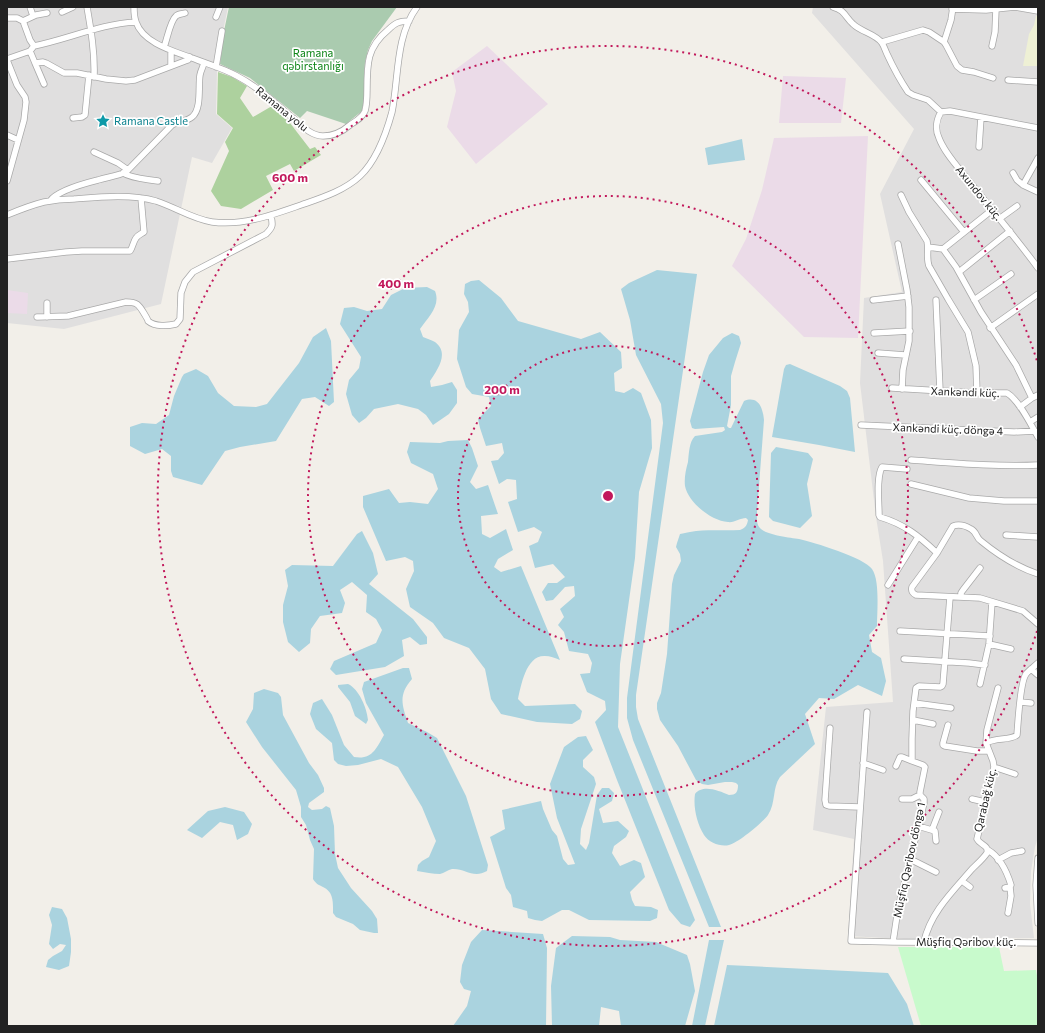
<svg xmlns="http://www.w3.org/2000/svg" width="1045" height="1033" font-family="Commissioner,sans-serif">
<rect width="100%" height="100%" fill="#f2efe9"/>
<path fill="#e0dfdf" d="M7 7H228L223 31 219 65 217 72 216 114 232 128 212 163 192 157 161 304 64 329 7 323Z
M813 7H1038V837L1035 847 1031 871 1030 904 1034 938 904 939 848 936 854 839 813 830 826 707 893 702 883 561 876 517 860 383 864 298 902 292 880 194 914 129 812 13Z"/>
<path fill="#ebdbe8" d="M487 46 548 104 476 164 447 127 456 91 452 72Z
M783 76 846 78 841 123H779Z
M868 136 858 338 804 337 732 266 746 239 762 190 774 138Z
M7 290 28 293 27 314 7 313Z"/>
<path fill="#eef0d5" d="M1038 15V66H1023L1029 34 1034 25 1036 16Z"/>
<path fill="#add19e" d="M218 72 232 77 247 86 240 98 253 117 272 106 290 123 310 149 315 147 321 155 294 171 290 164 266 176 273 190 241 209 221 206 211 191 229 151 225 142 233 128 217 114Z"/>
<path fill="#aacbaf" d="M229 7H397L372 41 368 50 365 62 364 77V100L362 111 346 124 307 111 300 118 250 78 220 64 224 31Z"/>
<path fill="#c8facc" d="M898 947H999L1004 971 1036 970 1038 981V1026H921Z"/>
<path fill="#aad3df" d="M742 139 745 160 708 165 705 148Z
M657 270 697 274 636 695V707L638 719 721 927H709L633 740 627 718V698L663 423 661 404 636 355 630 320 621 289 629 283Z
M479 280 501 298 518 321 581 339 600 332 621 352 622 368 614 373 615 391 624 393 633 388 641 393 651 420 652 448 639 492 635 558 620 664 618 727 695 920 690 927 681 924 669 910 617 780 595 722 606 710 605 701 587 692 580 674 590 673 592 663 588 654 569 651 564 632 558 625 564 617 560 609 575 596 574 586 565 587 553 600 546 601 542 592 548 583H557L565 577 553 564 535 568 529 546 538 542 542 532 534 527 518 532 508 502 517 499 516 480 507 479 499 484 491 461 498 460 504 453 502 443 486 446 480 428 478 419 491 406 489 397 472 394 466 387 457 359 459 330 469 312 468 302 464 294 465 284 471 281Z
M427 287 435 291C441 306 428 317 420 329L423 337C427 339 432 340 435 342 450 353 437 370 430 381L431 387 442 385 452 382 457 390V403L449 414 433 425 426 415 418 409 398 404 374 409 366 418 359 423 352 415 346 394 349 380 359 368 361 357 340 324 344 308 354 307 367 311 382 309 391 295 405 288Z
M326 328 331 341 334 402 329 406 315 397 302 399 276 441 240 447 225 451 202 485 173 477 171 471V456L162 449 145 454 130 446V427L142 423 156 424 169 415 174 396 182 377 184 374 196 369 208 376 218 393 234 406 256 407 267 404 299 363 313 337Z
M732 333 739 336 741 343 735 362 731 376V405L727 426 729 428H731L744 401C759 395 763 409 764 420L757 512C757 518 756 525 761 529 767 535 790 538 799 539 813 542 865 558 872 569 880 580 877 612 877 626L869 635 872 652 881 658 886 681 882 696 858 685 834 699 819 698 805 714 815 744 780 777C772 788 776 803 768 815 762 823 738 843 729 845 721 847 709 843 704 835 697 824 693 807 695 794 703 784 719 791 729 795 736 795 738 792 738 785L736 783 732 782H725L708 785 702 784 696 780 678 746 660 720 657 709V703L661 693 667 654 672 584 674 575 681 561 680 554 676 547 677 543 680 534C684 533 686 533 690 532 706 529 723 531 740 530 745 528 747 526 748 520L746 518C740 518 734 523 728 522 711 521 688 502 685 486 684 478 686 469 688 462 689 453 689 442 695 436L722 432 725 430 724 427 695 429 692 428 690 421 703 372 709 355 723 338Z
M790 364 840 386 847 391 850 398 855 452 819 445 772 437 784 369 786 365Z
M468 440 472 448 478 466 470 482 476 489 488 485 498 514 481 516 482 534 490 538 506 529 513 550 498 559 494 567 501 572 521 566 560 660C555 658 550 656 545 656 526 655 521 686 518 699L525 706 575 704 582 711 580 719 572 724 537 722 501 714 491 699 485 669 469 648 444 638 433 623 410 607 406 589 414 571 413 561 405 557 386 561 363 507V496L389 489 399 503 410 502 428 504 438 489 433 474 411 463 407 452 410 442 440 443 448 441Z
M776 447 808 453 813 459 807 484 812 516 800 528 773 521 769 517 771 453Z
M362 531 373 553 378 574 369 584 413 619 427 637V644L420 645 410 637 402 640 404 656 385 667 336 675 330 669 334 661 376 643 382 630 376 619 366 612 367 595 352 582 340 590 345 603 342 613 320 616 311 629 310 643 299 652 288 642 283 622V605L288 586 285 570 292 565 333 566 357 534Z
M403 668H409L412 679C398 695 402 705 408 723L427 732 437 738 466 796 488 865 487 871C473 879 465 868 452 869 448 870 444 873 440 874 433 874 425 872 417 871L418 865 422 861 429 857 436 841 422 807 398 767 381 759 358 765 346 766 338 764 334 760 332 743 316 729 310 714 313 703 322 699 332 715 344 745 354 757C372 760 376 749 384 735L366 703 362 689 364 682Z
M348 684C359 689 367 708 368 720L366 724 355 716 350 702 338 687V685Z
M264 689 278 693 281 697 283 715 309 763 318 775 324 788V792L309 803 308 807 312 810 322 809 326 806 330 808 334 826 335 854 338 868 351 888 372 911 377 919 378 933H374L360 930 353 924 336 917 333 913C333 903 334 892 323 887 319 885 316 884 313 879L314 849 310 840 306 825 301 817V807L296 790 262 747 246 722 253 709 254 693Z
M586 736 593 750 583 760V767L594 777 596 784 581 829 580 844 586 850 589 843 597 795 602 788H609L614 793 612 801 599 809 603 823 618 821 629 831 626 837 614 846 612 853 620 866 634 860 641 863 645 877 630 892 632 900 635 906 651 907 658 910 657 918 650 921 589 920 569 910H562L542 921 535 920 528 918 527 911 513 907 511 895 506 888 490 837 505 829 502 810 541 801 543 809 552 830 557 836 563 859 568 865 575 864 557 818 550 784 564 747 578 737Z
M225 807 244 812 252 824 248 834 237 840 233 825 220 822 202 838 187 830 208 811Z
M52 907 62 909 67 918 71 939V952L69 966 59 970 46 967 48 960 53 956 62 951 66 945 60 944 53 949 49 944 52 925 49 915Z
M482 930 543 934 547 948 546 1026H453L467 1006 471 991 464 989 460 982 462 965 471 942Z
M572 936 610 937 620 940 656 942 687 955 690 964 695 991 685 1026H621L619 1011 601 1007 599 1026H552L551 986 556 948Z
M709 940H724L705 1026H692Z
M727 965 888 973 907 1004 914 1026H714Z"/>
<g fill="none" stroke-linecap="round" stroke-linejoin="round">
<defs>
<path id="minor" d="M30 7 33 16
M87 7C91 30 95 53 94 77
M134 7C134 12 134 17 136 22 143 43 173 51 192 58 207 64 223 68 237 76 258 87 275 103 293 118 301 125 311 136 323 136 334 136 342 132 350 125 356 121 363 117 365 111 367 104 367 96 367 90 367 64 367 47 388 30 395 23 399 21 409 21
M833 7C845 10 845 17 853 24 861 32 876 34 882 43 884 46 885 50 887 54 893 67 900 80 908 92L913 95 928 100 941 112
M952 9 986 10 1015 7 1038 11
M62 12 73 7
M216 17 220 7
M7 18H17L23 21 36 15 47 13
M23 21 30 40 34 46
M882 42 923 30 929 32 944 42 946 45 957 66 962 70 974 72 993 78
M944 42 951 20 953 7
M992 46 995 32 996 9
M164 47C167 40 170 21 176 16 178 14 182 14 185 13
M30 51 34 46C68 39 101 24 135 22
M7 59 30 51 35 63 43 62 46 63 64 73H77L106 79 126 81 135 80 185 61 188 60 190 57
M7 60 17 85 25 97 26 102 24 120 7 181
M35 63 44 84
M171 66V51
M216 67 222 31
M1008 80 1038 82
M941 112C936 120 935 130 939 138 945 154 959 168 969 181 992 210 1016 238 1038 268
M941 112 950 111 1038 128
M73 118 82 117 85 115 89 75
M7 135 18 140
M979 147 981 117
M94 152 118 163 128 170
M1038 158 1023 185 1038 192
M123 173C133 179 147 179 158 181
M1013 173 1017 180 1023 185
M921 180 964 232
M901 195 909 212 927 241C929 250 926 258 929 266L948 299 968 332 976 366 977 393
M50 201C57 191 86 183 98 180 108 177 117 176 126 172L172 125C178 121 186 122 192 117 202 109 198 86 200 75 201 70 203 67 204 63
M7 215C19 210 32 205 44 202 54 200 64 199 74 199 100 197 131 194 156 201 175 207 192 219 212 222 243 226 272 215 301 205 321 198 344 191 360 176 377 160 386 134 392 112 399 77 395 37 417 7
M999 219 1017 206
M898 244 907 290 909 307V341L903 370 902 389
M928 247 943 249 956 267 981 312 1016 365 1032 398 1020 407
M943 249 992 210
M7 259 66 252 82 251H130C133 247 133 242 136 238 138 235 141 234 144 232L141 198
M959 272 1010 231
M873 300 908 296
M936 300 940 391
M974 300 1011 274
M37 317 68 316 126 302C138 302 139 305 145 315 145 315 148 320 148 321 155 327 168 326 176 324L180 319 181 293 185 282 193 272 266 234C273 227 273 225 271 216
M47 317V303
M990 328 1038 294
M874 333 910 331
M878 353 905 355
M892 388 977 393H1007C1019 400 1031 425 1038 437
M1032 398 1038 395
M1030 422 1038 417
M861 425 1014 432 1035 431
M911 460C953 463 996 467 1038 465
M907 469 882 467C876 477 879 503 879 515L880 517C904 524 919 536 937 553
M911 484 969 498 1004 501H1038
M1006 535 1038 537
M1038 574C1017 567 998 555 981 541 976 538 977 532 971 529 966 526 959 524 953 526L937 553 912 587C911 591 912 593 916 595L980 598 1023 611 1038 624
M888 585 918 537
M961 597V593L963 590 980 568
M900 631 990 636
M989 644 1011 649
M904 659 969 663 985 665
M1031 669 1038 675
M980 684 989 644 992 602
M1020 702 1031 703
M914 703 951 708
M867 712 851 941 893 942 1038 943
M913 720 933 724
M948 725 943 743V745L945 746 977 751H988
M830 728 825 800 826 805 829 806 860 807
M986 743 987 730 998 688
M863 763 883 770
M896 766 900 757H902L912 761
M994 767 1015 774
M902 799H912L920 795
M972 799 985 802
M918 826 935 831 936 841
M932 830 939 812
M988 850C1000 857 1007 872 1011 885L1010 887 1005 888
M1038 858 1036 885 1038 923
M910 859 936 872
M998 860 1011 853 1022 851
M962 881 970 887
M1008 913 1011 896 1010 887
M893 942 898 909 924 803V799L920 795V792L925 767 923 765 912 761V739L913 711 916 688 919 686 940 687 942 686 943 684 950 597
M924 942C930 913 953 891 972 869 977 864 983 859 987 853 989 845 980 845 977 839L994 767 993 761 986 743C996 737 1010 741 1017 735 1018 723 1020 682 1026 674 1029 670 1034 667 1038 663"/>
</defs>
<use href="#minor" stroke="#a9a9a9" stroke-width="7"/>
<use href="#minor" stroke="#fff" stroke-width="5.5"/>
</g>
<g fill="none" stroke="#c2185b" stroke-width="2" stroke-dasharray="2 4">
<circle cx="608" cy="496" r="150"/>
<circle cx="608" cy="496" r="300"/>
<path d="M1037 631A450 450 0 1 1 1037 361"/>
</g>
<defs>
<symbol id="sight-bare" viewBox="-9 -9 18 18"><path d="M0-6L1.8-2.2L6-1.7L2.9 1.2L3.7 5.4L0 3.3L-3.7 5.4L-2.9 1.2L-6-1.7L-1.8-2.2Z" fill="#0f9aa8" stroke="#fff" stroke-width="2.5" paint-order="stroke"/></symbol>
</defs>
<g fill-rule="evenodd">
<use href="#sight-bare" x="93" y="111" width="20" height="20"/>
</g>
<g text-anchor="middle" stroke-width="3.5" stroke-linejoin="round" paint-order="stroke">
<g font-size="11" fill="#0c8416" stroke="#fff">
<text x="313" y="57">Ramana<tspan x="313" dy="13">qəbirstanlığı</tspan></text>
</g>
<g font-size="11" fill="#222" stroke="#fff">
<text transform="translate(282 109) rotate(39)" y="4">Ramana yolu</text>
<text transform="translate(979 193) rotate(51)" y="4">Axundov küç.</text>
<text transform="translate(965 392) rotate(2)" y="4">Xankəndi küç.</text>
<text transform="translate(948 429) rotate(2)" y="4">Xankəndi küç. döngə 4</text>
<text transform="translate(985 800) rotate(-77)" y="4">Qarabağ küç.</text>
<text transform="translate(909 860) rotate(-78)" y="4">Müşfiq Qəribov döngə 1</text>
<text x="966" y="946">Müşfiq Qəribov küç.</text>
</g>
<g font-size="11" fill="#0d838f" stroke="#fff" text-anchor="start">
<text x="114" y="125">Ramana Castle</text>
</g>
</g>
<circle cx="608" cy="496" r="6" fill="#c2185b" stroke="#fff" stroke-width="2"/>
<g font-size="12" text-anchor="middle" font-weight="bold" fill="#c2185b" stroke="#fff" stroke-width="3.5" stroke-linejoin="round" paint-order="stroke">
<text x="290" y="182">600 m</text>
<text x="396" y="288">400 m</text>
<text x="502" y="394">200 m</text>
</g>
<rect width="1045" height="1033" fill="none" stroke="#222222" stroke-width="16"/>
</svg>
